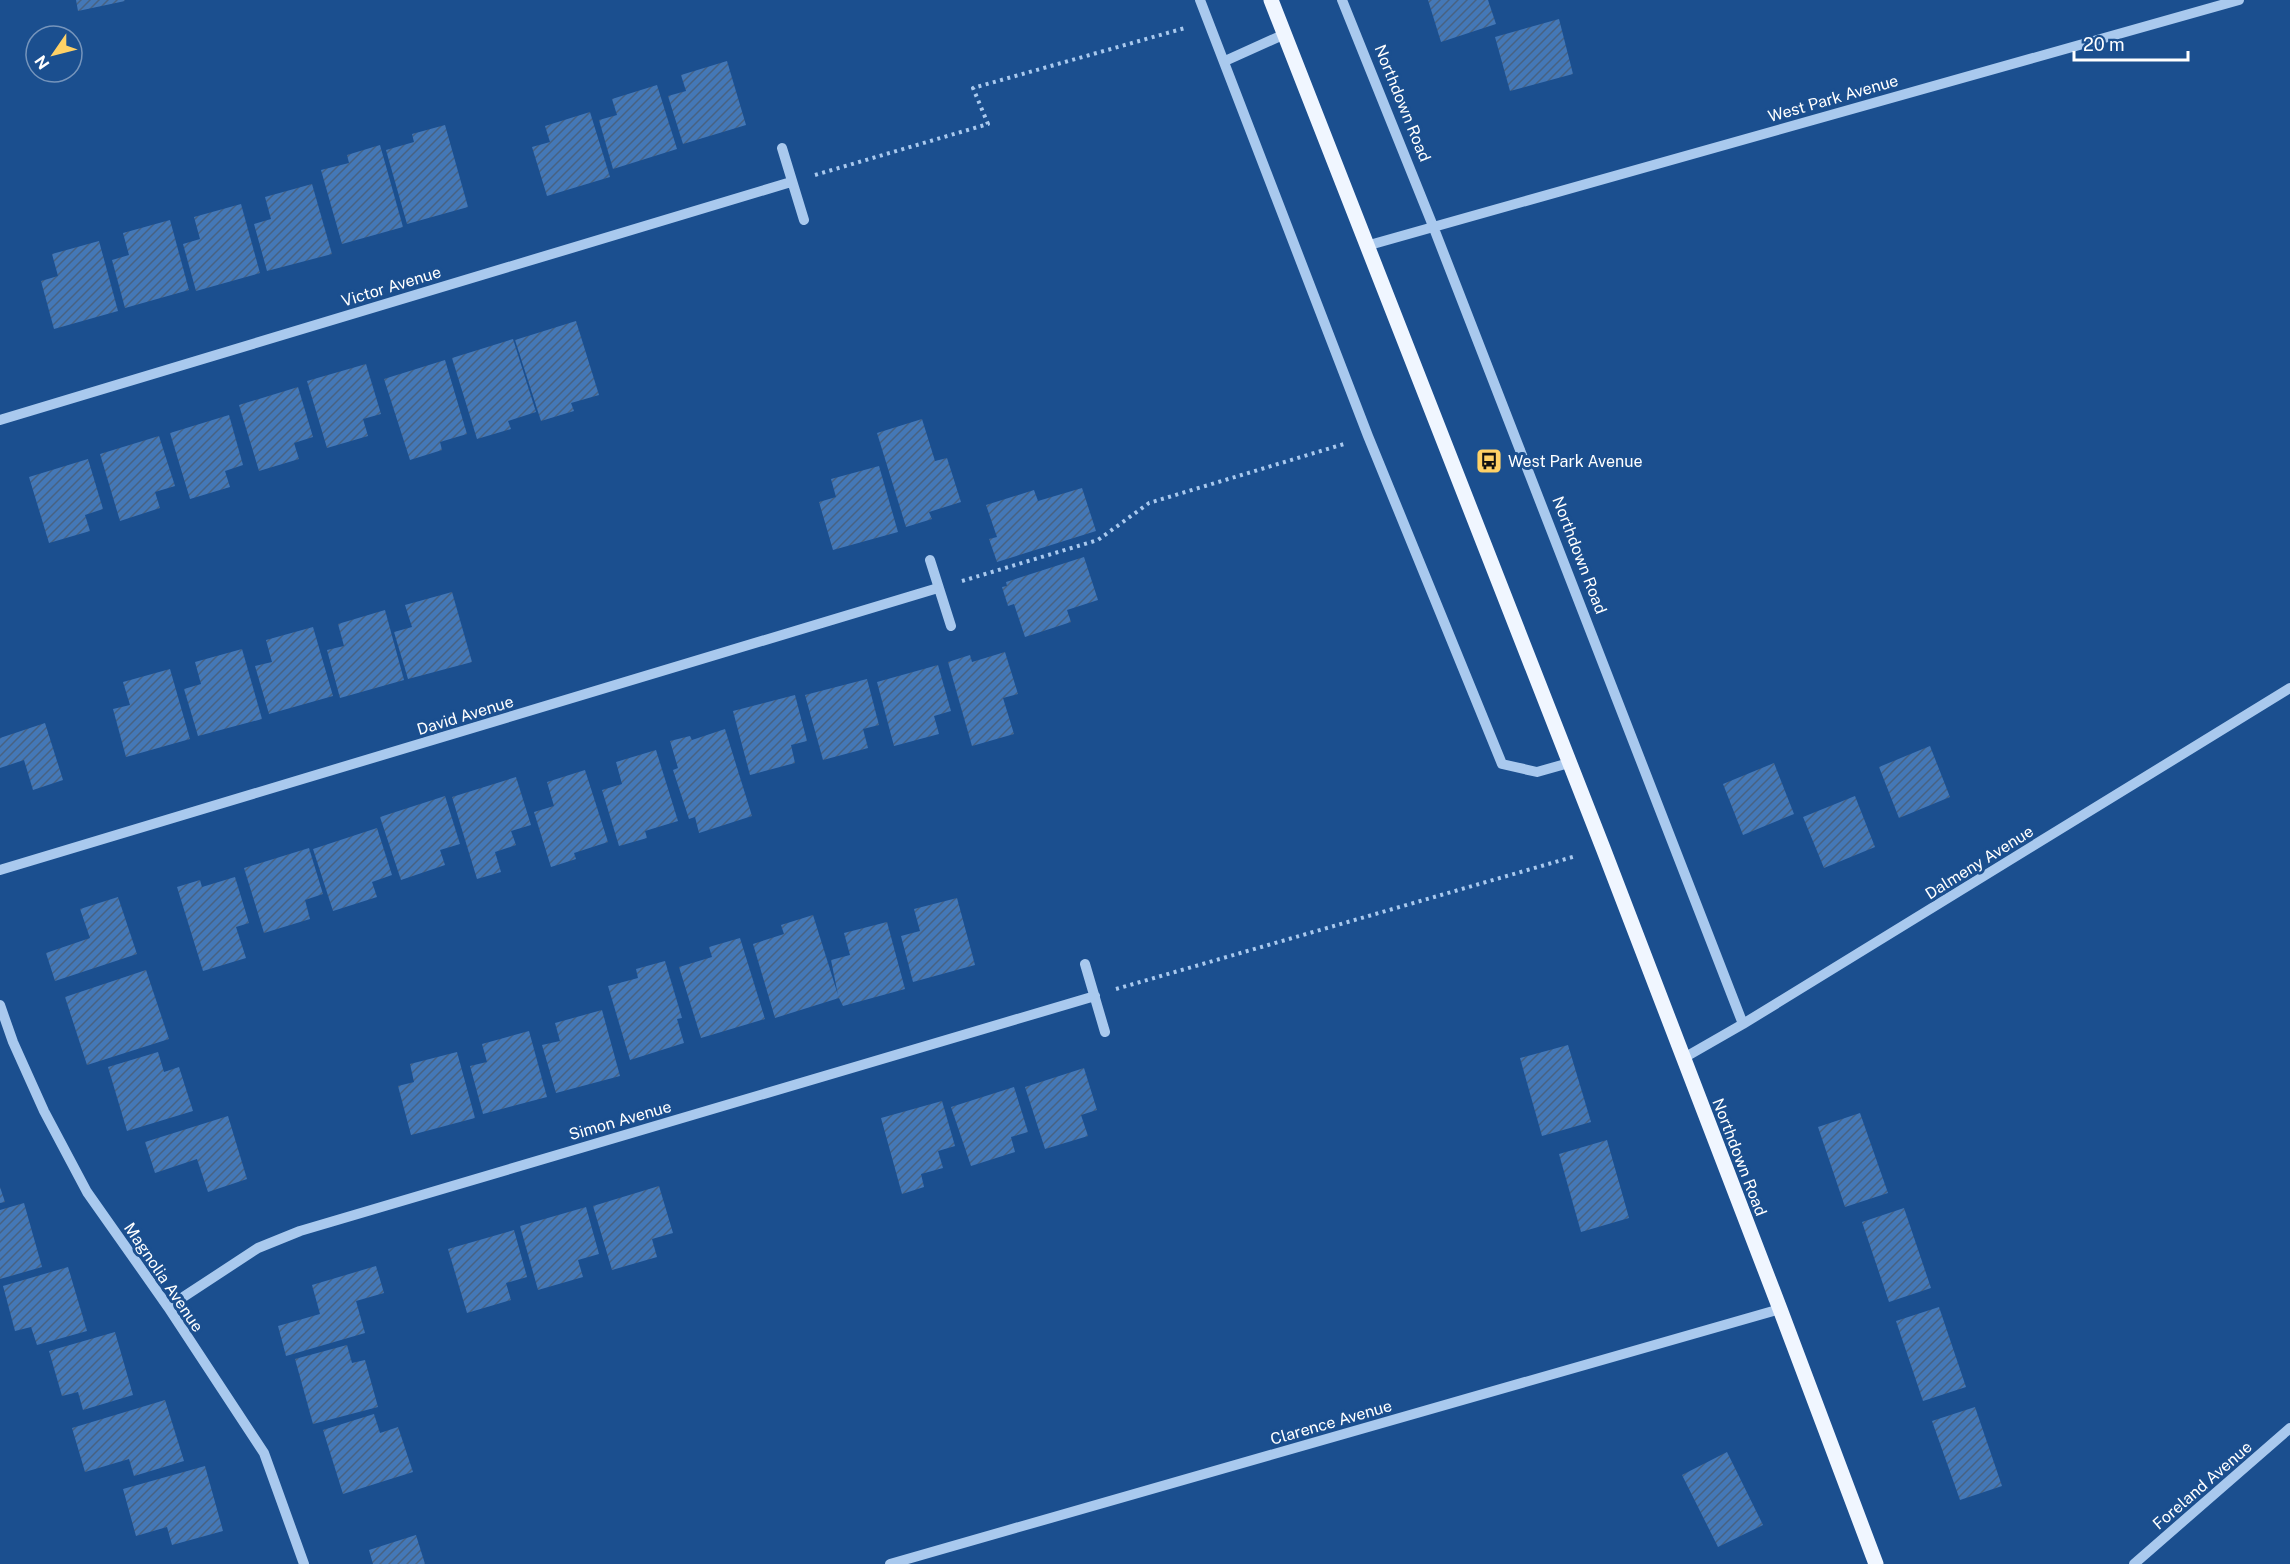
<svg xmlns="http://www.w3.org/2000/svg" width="2290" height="1564" font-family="'Public Sans',sans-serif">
<defs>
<pattern id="building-hatch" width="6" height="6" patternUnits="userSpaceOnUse" patternTransform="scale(1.5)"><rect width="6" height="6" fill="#4478b7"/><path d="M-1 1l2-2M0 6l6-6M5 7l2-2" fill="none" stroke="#486282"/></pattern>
</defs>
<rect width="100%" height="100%" fill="#1b4f8f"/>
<path fill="url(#building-hatch)" d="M76 0H124L125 1 78 11Z
M1428 0H1488L1496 24 1441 42Z
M1559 19 1573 74 1510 91 1495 37Z
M727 61 746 125 683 144 668 96 686 91 681 75Z
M657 85 677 149 613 169 599 120 617 115 612 99Z
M590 112 610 177 547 196 532 147 550 142 545 126Z
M445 125 468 207 407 224 386 150 414 142 412 134Z
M380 145 403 227 342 244 321 170 349 163 347 155Z
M312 184 332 254 267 271 254 224 271 219 265 197Z
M241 204 260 273 196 291 183 244 200 239 194 217Z
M170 220 189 290 125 308 112 260 129 255 123 233Z
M99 241 118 311 54 329 41 281 58 276 52 254Z
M576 321 599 395 571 403 574 411 541 421 515 340Z
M513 339 536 412 508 421 511 429 477 439 452 358Z
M445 360 467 434 440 442 442 450 410 460 384 379Z
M366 364 381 414 363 419 368 436 327 448 307 381Z
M298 387 313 437 294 443 299 459 259 471 239 405Z
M229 415 243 465 225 471 230 487 190 499 170 433Z
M922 419 935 461 947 458 961 502 929 512 932 519 906 527 877 433Z
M159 436 175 486 155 492 160 508 120 521 100 454Z
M88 459 103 509 85 515 90 531 49 543 29 477Z
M879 466 898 532 833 550 819 502 836 497 831 479Z
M1082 488 1096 531 997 562 989 539 997 537 986 505 1034 490 1038 501Z
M1084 557 1098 600 1067 610 1071 622 1025 637 1014 604 1008 606 1002 587 1007 586 1006 582Z
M452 592 472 662 408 679 394 632 412 627 405 605Z
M385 610 404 680 340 698 327 650 344 646 338 624Z
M313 627 333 696 269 714 255 666 272 662 266 640Z
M242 649 262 719 198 736 184 689 201 684 195 662Z
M1005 652 1018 694 1003 698 1014 734 972 746 948 662 970 655 972 662Z
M938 665 951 711 934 716 939 734 894 746 877 682Z
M170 669 190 739 126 757 113 709 130 705 123 682Z
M867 679 879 725 863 729 868 748 823 760 805 695Z
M795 695 807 741 791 745 795 763 750 775 733 711Z
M45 723 63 780 33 790 24 760 0 768V738Z
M725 729 752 816 699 833 695 817 689 819 673 770 678 768 670 741 690 736 692 740Z
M1930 746 1950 797 1899 818 1879 767Z
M656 750 678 821 645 831 647 838 619 846 602 790 622 784 616 762Z
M1774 763 1794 814 1743 835 1723 784Z
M585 770 608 842 574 853 576 859 551 867 534 812 554 806 547 782Z
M516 777 531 825 511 831 516 845 495 852 501 872 477 879 452 797Z
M445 796 460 844 440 850 445 865 401 880 380 817Z
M1855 796 1875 847 1824 868 1803 817Z
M377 828 392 875 372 882 377 897 333 911 313 849Z
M309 848 323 894 305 900 310 919 264 933 244 868Z
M235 877 249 923 236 927 246 958 203 971 177 887 200 880 202 887Z
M118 897 137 954 55 981 46 953 90 938 80 909Z
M957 898 975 965 913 982 901 936 920 931 914 909Z
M813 915 838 995 831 960 850 955 844 933 887 922 905 989 843 1006 839 998 775 1018 753 944 784 934 781 925Z
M740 938 765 1019 701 1038 679 967 712 957 709 947Z
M665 961 682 1018 677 1019 684 1043 630 1060 608 986 638 978 636 969Z
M146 970 169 1039 87 1065 65 997Z
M602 1010 620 1076 556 1093 542 1045 560 1041 555 1023Z
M529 1031 547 1097 483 1114 470 1066 487 1062 482 1044Z
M1568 1045 1591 1122 1542 1136 1520 1058Z
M158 1052 164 1072 179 1067 193 1111 127 1131 108 1067Z
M457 1052 475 1118 411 1135 398 1086 414 1082 410 1064Z
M1084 1068 1097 1110 1081 1115 1088 1136 1045 1149 1025 1087Z
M1014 1087 1028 1132 1011 1137 1015 1152 971 1166 951 1107Z
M942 1101 955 1146 938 1151 943 1168 921 1174 924 1187 902 1194 881 1118Z
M1860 1113 1888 1193 1845 1207 1818 1127Z
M228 1116 247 1179 208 1192 197 1159 155 1173 145 1142Z
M1607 1140 1629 1218 1581 1232 1559 1154Z
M659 1186 673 1233 652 1239 657 1257 612 1270 593 1206Z
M0 1187 5 1202 0 1203Z
M24 1203 42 1267 0 1279V1210Z
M586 1207 599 1254 578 1260 583 1277 538 1290 520 1226Z
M1904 1208 1931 1288 1889 1302 1862 1222Z
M514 1230 527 1277 506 1283 511 1300 467 1313 448 1249Z
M376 1266 384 1293 356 1301 365 1333 286 1356 278 1326 320 1314 312 1285Z
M68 1267 87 1331 37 1345 31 1327 15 1331 3 1286Z
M1939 1307 1966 1387 1923 1401 1896 1321Z
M115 1332 133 1395 83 1410 78 1392 62 1396 49 1351Z
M347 1345 352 1363 365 1360 378 1407 313 1424 295 1359Z
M165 1400 184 1461 134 1476 129 1459 85 1472 72 1428Z
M1975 1407 2002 1486 1960 1500 1932 1421Z
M374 1414 380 1433 398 1427 413 1472 343 1494 323 1430Z
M1727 1452 1763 1525 1718 1547 1682 1475Z
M205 1466 223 1531 172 1545 167 1527 136 1536 123 1489Z
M416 1535 425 1564H373L369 1550Z"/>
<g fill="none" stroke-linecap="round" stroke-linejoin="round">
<path stroke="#a9c9ee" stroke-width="4" stroke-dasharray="3 4.5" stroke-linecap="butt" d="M815 175 988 124 973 88 1185 28
M962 581 1098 540 1149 503 1344 444
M1116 989 1576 856"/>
<path stroke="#a9c9ee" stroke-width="10" d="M1200 0 1368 436 1502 764 1537 772 1569 763
M1342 0 1433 226 1743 1024
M1225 61 1285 34
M782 148 804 220
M1366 246 2239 0
M0 420 791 182
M930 560 951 626
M0 870 938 588
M1085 964 1105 1032
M0 1005 13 1042 44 1111 87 1192 168 1307 264 1453 304 1564
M1682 1059 1743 1024 2290 688
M168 1307 258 1248 300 1231 1095 996
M890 1564 1780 1309
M2134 1564 2290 1428"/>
<path stroke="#f0f6ff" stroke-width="15" d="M1271 0 1603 848 1780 1309 1876 1564"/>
</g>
<defs>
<symbol id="bus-square" viewBox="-11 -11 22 22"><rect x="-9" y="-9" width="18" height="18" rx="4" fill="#ffd166" stroke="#1b4f8f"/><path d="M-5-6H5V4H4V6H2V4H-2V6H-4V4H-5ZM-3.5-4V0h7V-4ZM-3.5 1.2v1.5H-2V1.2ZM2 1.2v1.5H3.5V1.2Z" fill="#111"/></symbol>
</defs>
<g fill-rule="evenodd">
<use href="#bus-square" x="1474" y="446" width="30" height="30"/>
</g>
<g text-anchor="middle" stroke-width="6" stroke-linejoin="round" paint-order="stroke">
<g font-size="16" fill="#fff" stroke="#1b4f8f">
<text transform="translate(1833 98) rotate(-16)" y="6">West Park Avenue</text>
<text transform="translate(1403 103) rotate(68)" y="6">Northdown Road</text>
<text transform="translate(391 286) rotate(-17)" y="6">Victor Avenue</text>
<text transform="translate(1580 555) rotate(69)" y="6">Northdown Road</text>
<text transform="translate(465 715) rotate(-17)" y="6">David Avenue</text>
<text transform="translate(1979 862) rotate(-32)" y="6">Dalmeny Avenue</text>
<text transform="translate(620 1120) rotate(-16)" y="6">Simon Avenue</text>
<text transform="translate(1740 1157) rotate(69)" y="6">Northdown Road</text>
<text transform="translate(164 1277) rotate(56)" y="6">Magnolia Avenue</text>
<text transform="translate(1331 1422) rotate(-16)" y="6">Clarence Avenue</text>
<text transform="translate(2202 1485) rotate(-41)" y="6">Foreland Avenue</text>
</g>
<g font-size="16" fill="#fff" stroke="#1b4f8f" text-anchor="start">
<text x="1508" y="467">West Park Avenue</text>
</g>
</g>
<g transform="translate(54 54) rotate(235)"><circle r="28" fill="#1b4f8f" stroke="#7695bc" stroke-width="1.5"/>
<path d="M0-4.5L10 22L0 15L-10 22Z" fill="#ffd166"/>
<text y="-9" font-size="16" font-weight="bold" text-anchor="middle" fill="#ffffff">N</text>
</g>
<path d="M2074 51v9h114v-9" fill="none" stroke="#ffffff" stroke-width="3"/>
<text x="2083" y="51" font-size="18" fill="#ffffff" stroke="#1b4f8f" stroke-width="4.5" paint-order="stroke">20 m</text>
</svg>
